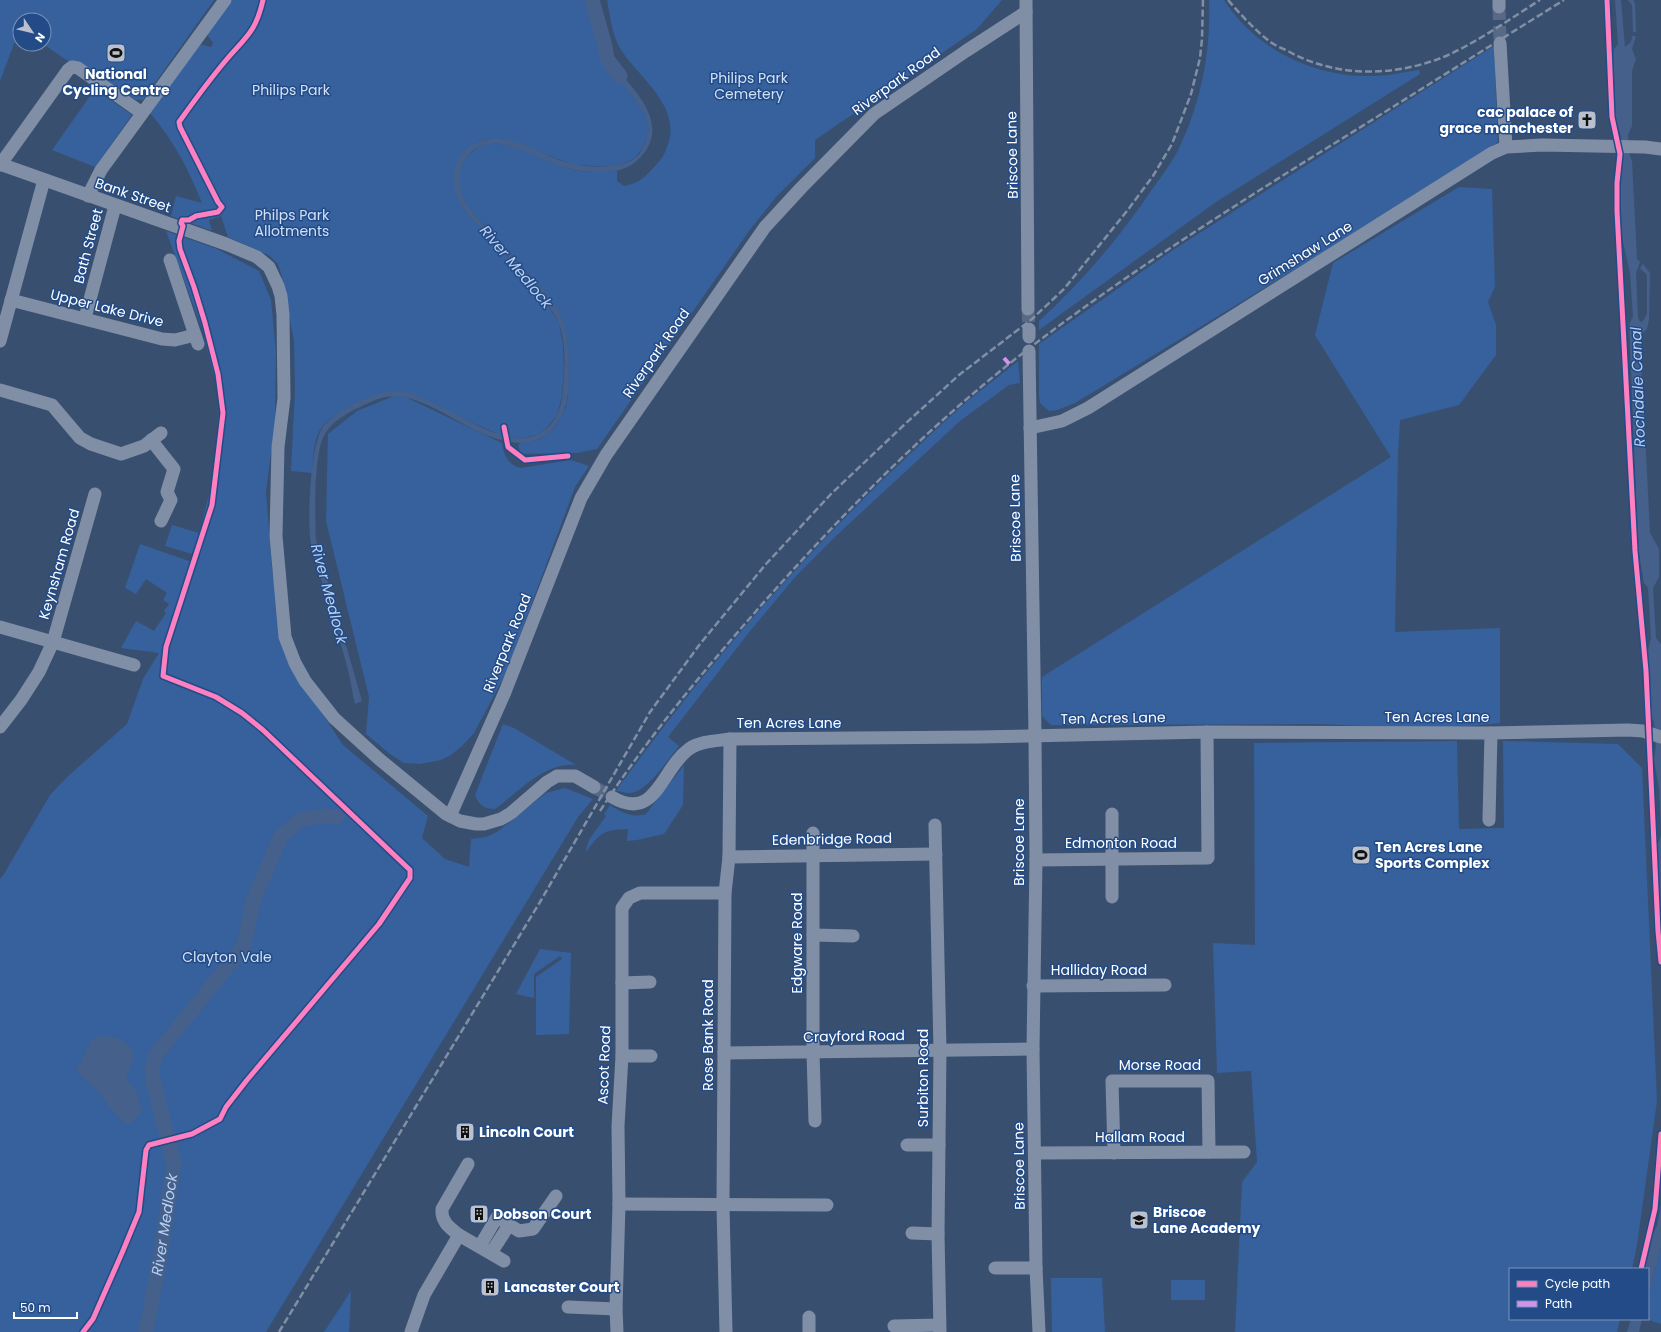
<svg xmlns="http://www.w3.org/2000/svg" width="1661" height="1332" viewBox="0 0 1661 1332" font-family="Poppins,sans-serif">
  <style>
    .green { fill: #36619d }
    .water { fill: #44608b }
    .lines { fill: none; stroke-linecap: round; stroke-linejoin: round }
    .river { stroke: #44608b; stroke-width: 15 }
    .minor-tunnel { stroke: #576985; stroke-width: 13; stroke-dasharray: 13 6; stroke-linecap: butt }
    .minor { stroke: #808fa6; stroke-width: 13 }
    .rail { stroke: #808fa4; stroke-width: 2.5; stroke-dasharray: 7 3; stroke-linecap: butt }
    .quiet { stroke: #d193ec; stroke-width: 4; stroke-dasharray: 8 4; stroke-linecap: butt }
    .cycleway-casing { stroke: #224b87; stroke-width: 8 }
    .cycleway { stroke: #ff80c0; stroke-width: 5 }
    .labels { text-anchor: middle; stroke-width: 3; stroke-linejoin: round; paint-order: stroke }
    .poi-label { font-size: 14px; font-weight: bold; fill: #fff; stroke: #224b87; text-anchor: start }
    .park-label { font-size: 14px; fill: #d1e1f7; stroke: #224b87 }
    .street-label { font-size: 14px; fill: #fff; stroke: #224b87 }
    .water-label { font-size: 15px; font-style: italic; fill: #b9d0f1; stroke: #224b87 }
  </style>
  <rect width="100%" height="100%" fill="#394f70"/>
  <g class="green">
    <path d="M 0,0 L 214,0 L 143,100 L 136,100 L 78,61 L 68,61 L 43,44 L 44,44 L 44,20 L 20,20 L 20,28 L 0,81 Z"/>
    <path d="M 231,0 L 590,0 L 604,47 L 605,61 L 644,110 L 648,123 L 648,136 L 643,147 L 635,158 L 620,165 L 611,167 L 574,165 L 510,141 L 490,139 L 479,141 L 454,175 L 463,208 L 536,289 L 551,310 L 559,323 L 563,344 L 564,368 L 562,396 L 557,415 L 546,429 L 538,435 L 523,438 L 505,437 L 399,391 C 377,398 332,409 320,430 C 313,442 313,459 312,473 L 291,471 L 295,390 L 294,341 L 281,273 L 278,264 L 270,256 L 228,237 L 221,216 L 209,220 L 212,231 L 171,216 L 176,196 L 202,203 C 189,170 173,139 149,112 L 200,44 L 211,47 L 213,43 L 208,36 L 207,33 Z"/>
    <path d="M 607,0 L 1002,0 L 977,29 L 815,140 L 815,158 L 776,197 L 749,231 L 597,449 L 577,453 L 521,454 L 518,445 L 521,443 L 531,442 L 540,439 L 555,427 L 560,419 L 566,407 L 568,396 L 568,344 L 553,304 L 537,283 L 466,205 C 459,192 455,173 464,161 C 469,154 475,148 483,145 C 508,137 548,164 574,170 C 587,173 603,172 617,171 L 617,181 L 624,186 C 640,183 645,177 656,165 C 661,160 665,154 667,147 C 683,107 640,79 621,50 C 612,36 610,16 607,0 Z"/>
    <path d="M 1209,0 L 1224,0 C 1255,49 1315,78 1373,76 C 1388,76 1404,72 1419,70 L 1420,74 L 1216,202 L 1039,330 L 1039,321 C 1082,282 1121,236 1153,188 C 1163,174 1174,160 1181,144 C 1202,99 1211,49 1209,0 Z"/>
    <path d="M 1494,46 L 1498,142 L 1325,251 L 1075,403 L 1057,410 L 1049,411 L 1040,403 L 1039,396 L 1039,344 L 1173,250 Z"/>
    <path d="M 95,89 L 132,115 L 95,167 L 52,150 Z"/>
    <path d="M 1459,187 L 1492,189 L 1495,287 L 1488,302 L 1496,325 L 1496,355 L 1459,405 L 1400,420 L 1398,453 L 1395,632 L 1500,628 L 1500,723 L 1436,729 L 1317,724 L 1051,725 L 1042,716 L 1042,677 L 1391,457 L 1315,335 L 1333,263 Z"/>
    <path d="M 166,231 L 217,249 L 259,271 L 271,300 L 276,352 L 275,420 L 266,492 L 272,569 L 284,649 L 318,707 L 343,745 L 428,816 L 422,838 L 445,859 L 469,867 L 471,839 L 486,837 L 497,832 L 546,793 L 565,788 L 593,799 L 578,817 L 266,1332 L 0,1332 L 0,879 L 4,874 L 50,795 L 66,778 L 127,724 L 143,679 L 159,653 L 121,648 L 136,621 L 154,631 L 166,613 L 164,611 L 169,604 L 163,600 L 167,593 L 146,579 L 136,594 L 125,588 L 140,544 L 192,562 L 212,483 L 220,401 L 202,328 Z"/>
    <path d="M 1018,361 L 1020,383 L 1009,385 L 960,421 L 836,536 L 796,576 L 750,631 L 668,737 L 679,746 C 668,759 647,793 629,793 C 625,793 620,791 616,791 C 717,650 833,521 962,406 C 980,390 1000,376 1018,361 Z"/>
    <path d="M 399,394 L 502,443 C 503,454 509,466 521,468 L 571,460 L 589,466 L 575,487 L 506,673 L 474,733 L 462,746 L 451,755 L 441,760 L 420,764 L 404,763 L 390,754 L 366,734 L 369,697 L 326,521 L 328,434 L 357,411 Z"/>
    <path d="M 172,525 L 199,533 L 192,554 L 165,546 Z"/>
    <path d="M 503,724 L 514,728 L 576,765 C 544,762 519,792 495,809 C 484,809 479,805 475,795 Z"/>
    <path d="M 1457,741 L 1459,829 L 1504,828 L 1503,741 L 1618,744 L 1642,768 L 1657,1101 L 1637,1245 L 1632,1269 L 1510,1269 L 1510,1319 L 1620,1319 L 1617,1332 L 1235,1332 L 1242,1182 L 1257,1162 L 1251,1071 L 1217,1073 L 1213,943 L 1255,945 L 1254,743 Z"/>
    <path d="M 684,765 L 683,805 L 664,834 L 637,840 L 627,841 L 628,829 C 601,830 601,833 585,853 L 589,840 L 606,816 L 604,814 L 610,805 C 622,813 632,818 646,814 Z"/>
    <path d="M 540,949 L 571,953 L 569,1034 L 536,1035 L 536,977 L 562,959 L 560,956 L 534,974 L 534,998 L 516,994 Z"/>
    <path d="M 1661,1248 L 1661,1324 L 1646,1319 L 1648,1319 L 1648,1296 Z"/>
    <path d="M 1051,1278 L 1102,1278 L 1105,1332 L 1052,1332 Z"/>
    <rect x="1171" y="1280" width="34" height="20"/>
    <path d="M 351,1291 L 349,1332 L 324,1332 Z"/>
  </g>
  <g class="water">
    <path d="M 1615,0 L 1621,0 L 1625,47 L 1631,42 L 1632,36 L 1636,36 L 1632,49 L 1636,59 L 1632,71 L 1632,126 L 1628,135 L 1630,156 L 1632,161 L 1637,259 L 1640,262 L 1636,273 L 1638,317 L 1640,322 L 1643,321 L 1647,314 L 1647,275 L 1640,268 L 1643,264 L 1650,273 L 1649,320 L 1647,329 L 1642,334 L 1641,338 L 1642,410 L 1644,413 L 1650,533 L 1659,549 L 1659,577 L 1653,588 L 1656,638 L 1661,644 L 1661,827 L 1659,788 L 1654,760 L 1656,746 L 1654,722 L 1650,714 L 1647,655 L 1651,638 L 1648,588 L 1644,583 L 1638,548 L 1630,342 L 1629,325 L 1633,316 L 1630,273 L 1623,242 L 1618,206 L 1619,177 L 1622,158 L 1621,136 L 1613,111 L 1613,56 L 1614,49 L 1618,44 Z"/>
    <path d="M 1628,0 L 1633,0 L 1635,3 L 1636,32 L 1633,32 L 1632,5 Z"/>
    <path d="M 610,60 C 629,86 670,119 644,153 C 634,167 619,172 602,172 C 593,172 583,172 575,170 C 549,165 526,148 500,144 C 463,140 451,176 466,204 C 483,225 502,245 520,265 C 534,280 551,296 560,314 C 568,332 569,351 569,370 C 569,384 569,400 563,413 C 555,431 539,444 519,443 C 481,441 450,412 415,400 C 397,393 381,396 364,405 C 351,411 334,420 326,432 C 313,451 315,516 316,540 L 362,701 L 355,704 C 352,693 351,681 348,670 C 342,646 334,622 327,598 C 322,579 312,556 310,537 C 308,515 310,439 325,424 C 341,408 374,391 397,391 C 441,392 523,478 557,415 C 563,403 563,388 564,375 C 565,359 565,339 559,324 C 556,315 549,307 544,300 C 525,275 503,253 483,230 C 474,221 463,211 458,199 C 452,186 452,172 458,160 C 465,148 477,139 491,139 C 520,137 545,158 573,164 C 589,168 621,169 635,158 C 638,156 640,152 642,149 C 656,126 644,111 630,93 C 621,82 613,72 605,61 Z"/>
    <path d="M 1661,836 L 1661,943 L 1658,855 L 1658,844 Z"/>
    <path d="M 100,1036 C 116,1036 129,1039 134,1056 L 126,1078 L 128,1082 L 137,1091 L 142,1112 L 135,1120 L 129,1125 C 113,1117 107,1100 95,1088 C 89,1082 82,1078 76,1071 L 92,1039 Z"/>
    <path d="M 1661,1205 L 1661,1248 L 1648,1296 L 1648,1269 L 1642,1269 L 1647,1244 L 1657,1226 Z"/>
    <path d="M 1631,1319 L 1642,1319 L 1639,1332 L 1627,1332 Z"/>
  </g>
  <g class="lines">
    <g class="river">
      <path d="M 592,0 L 605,46 L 607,59 L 620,76"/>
      <path id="s1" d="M 146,1332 L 160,1258 L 174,1164 L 153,1080 L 152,1070 L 155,1056 L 244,946 L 253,901 L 281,836 L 300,820 L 320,816 L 337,817"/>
    </g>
    <g class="minor-tunnel">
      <path d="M 1499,7 L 1500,43"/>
      <path d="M 1028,309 L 1029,329"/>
      <path d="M 594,787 L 612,797"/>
    </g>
    <g class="minor">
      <path d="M 1026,0 L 1028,309"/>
      <path d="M 1499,0 L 1499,7"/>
      <path d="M 1500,43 L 1506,147"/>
      <path d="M 0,164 L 226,244 L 257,257 L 269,267 L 278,286 L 281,296 L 283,315 L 284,398 L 278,447 L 276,536 L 285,637 L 295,663 L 305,681 L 334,718 L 379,759 L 446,814 L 460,821 L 476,824 L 484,824 L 501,819 L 511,813 L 547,782 L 557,776 L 575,776 L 594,787"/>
      <path d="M 0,165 L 68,70 L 72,67 L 78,68 L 142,113"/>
      <path d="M 88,196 L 101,170 L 225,0"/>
      <path d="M 170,260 L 198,344"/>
      <path d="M 11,300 L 162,339 L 175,340 L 195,335"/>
      <path d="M 85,318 L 115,206"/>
      <path d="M 1029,329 L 1029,337"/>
      <path d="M 0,341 L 44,180"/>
      <path d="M 1029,351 L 1035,736 L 1036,860 L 1033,1049 L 1036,1268 L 1039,1332"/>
      <path d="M 0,390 L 52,405 L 80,438 L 91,444 L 121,454 L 144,446 L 161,433"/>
      <path d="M 1030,428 L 1062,421 L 1088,408 L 1492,153 L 1506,147 L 1542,145 L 1645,147 L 1661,149"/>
      <path d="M 151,440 L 174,469 L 167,492 L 171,500 L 161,521"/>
      <path d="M 0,627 L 134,665"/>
      <path d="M 0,727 L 21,700 L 39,672 L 53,642 L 95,494"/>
      <path d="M 612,797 C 656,823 661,769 689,749 C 700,741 717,741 730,739 L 979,737 L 1207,732 L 1491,733 L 1628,730 L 1643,731 L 1661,737"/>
      <path d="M 1112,814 L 1112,897"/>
      <path d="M 450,816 L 505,692 L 581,498 L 606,455 L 765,227 L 801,188 L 874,114 L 966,51 L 1026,12"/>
      <path d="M 1489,820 L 1491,733"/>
      <path d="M 935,825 L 940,1050 L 938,1234 L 940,1332"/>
      <path d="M 813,833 L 813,1052 L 815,1121"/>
      <path d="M 729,857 L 936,854"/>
      <path d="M 1036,860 L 1208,858 L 1207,732"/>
      <path d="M 813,935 L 853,936"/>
      <path d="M 622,983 L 650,982"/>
      <path d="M 1033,986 L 1165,985"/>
      <path d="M 724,1053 L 1033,1049"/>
      <path d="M 622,1056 L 651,1056"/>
      <path d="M 907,1145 L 939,1145"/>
      <path d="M 1036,1153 L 1244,1152"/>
      <path d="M 1114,1153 L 1112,1081 L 1208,1081 L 1209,1152"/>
      <path d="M 619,1204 L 827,1205"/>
      <path d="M 912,1233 L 938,1234"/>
      <path d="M 459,1235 C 450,1228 441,1222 442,1209 L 468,1164"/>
      <path d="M 480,1246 L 497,1217 L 519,1231 L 533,1229 L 556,1196"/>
      <path d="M 491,1253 L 509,1225"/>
      <path d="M 995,1268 L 1036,1268"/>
      <path d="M 568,1307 L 616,1309"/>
      <path d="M 809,1317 L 809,1332"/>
      <path d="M 894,1326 L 939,1325"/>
      <path d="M 411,1332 L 424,1295 L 459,1235 L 504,1261"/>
      <path d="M 617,1332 L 616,1309 L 619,1204 L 618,1126 L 622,1056 L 622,908 L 629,898 L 640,893 L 725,893"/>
      <path d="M 726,1332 L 723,1206 L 725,893 L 729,857 L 730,739"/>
    </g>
    <g class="rail">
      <path d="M 1228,0 C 1241,15 1254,29 1269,41 C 1274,45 1281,48 1288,51 C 1336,78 1395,77 1446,56 C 1479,41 1510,19 1540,0"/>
      <path d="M 600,811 C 646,740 701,674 757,610 C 839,517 925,429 1023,353 C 1116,281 1215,218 1314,156 C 1398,104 1480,52 1564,0"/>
      <path d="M 279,1332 L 540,902 L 650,712 L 700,644 L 766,564 L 831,494 L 905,424 L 959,375 L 1032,319 L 1064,289 L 1127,211 L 1153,176 L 1172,144 L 1191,94 L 1200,58 L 1202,39 L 1203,0"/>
    </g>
    <path class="quiet" d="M 1004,358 L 1011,366"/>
    <defs>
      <g id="cycleway">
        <path d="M 1607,0 L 1612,117 L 1620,154 L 1617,183 L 1617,211 L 1635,551 L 1646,671 L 1658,931 L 1661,962"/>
        <path d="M 504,427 L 508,447 L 525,460 L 568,456"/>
        <path d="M 1641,1269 L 1655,1209 L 1661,1134"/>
        <path d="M 83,1332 L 93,1319 L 122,1253 L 139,1212 L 146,1150 L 149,1145 L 192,1134 L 220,1119 L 226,1107 L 247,1080 L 379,924 L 410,878 L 410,870 L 263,730 L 242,713 L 216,697 L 163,676 L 166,647 L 212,505 L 223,413 L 218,374 L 205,323 L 194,287 L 180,249 L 179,241 L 183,226 L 181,223 L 182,220 L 189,220 L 196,216 L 218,212 L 222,207 L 218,202 L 180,127 L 179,122 C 194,101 210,79 227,59 C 247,36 256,31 263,0"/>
      </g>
    </defs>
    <use href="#cycleway" class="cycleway-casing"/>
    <use href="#cycleway" class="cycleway"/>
  </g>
  <defs>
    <symbol id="stadium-square" viewBox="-11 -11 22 22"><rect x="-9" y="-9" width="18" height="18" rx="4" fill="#bac1cd" stroke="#224b87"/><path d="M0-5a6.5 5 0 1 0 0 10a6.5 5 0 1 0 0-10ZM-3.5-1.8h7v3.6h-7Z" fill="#111"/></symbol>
    <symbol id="church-square" viewBox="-11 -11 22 22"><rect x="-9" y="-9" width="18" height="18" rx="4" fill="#bac1cd" stroke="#224b87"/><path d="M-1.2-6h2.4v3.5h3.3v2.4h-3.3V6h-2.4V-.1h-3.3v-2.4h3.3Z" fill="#111"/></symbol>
    <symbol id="building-square" viewBox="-11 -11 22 22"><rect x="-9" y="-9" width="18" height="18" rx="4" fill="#bac1cd" stroke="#224b87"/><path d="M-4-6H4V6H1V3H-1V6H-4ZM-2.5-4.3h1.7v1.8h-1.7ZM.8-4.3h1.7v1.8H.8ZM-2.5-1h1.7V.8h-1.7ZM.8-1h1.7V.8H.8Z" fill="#111"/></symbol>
    <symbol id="school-square" viewBox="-11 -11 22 22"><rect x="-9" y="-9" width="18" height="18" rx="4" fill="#bac1cd" stroke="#224b87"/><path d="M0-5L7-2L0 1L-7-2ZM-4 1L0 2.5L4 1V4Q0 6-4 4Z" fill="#111"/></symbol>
  </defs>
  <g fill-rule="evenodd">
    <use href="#stadium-square" x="105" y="42" width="22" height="22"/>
    <use href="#church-square" x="1576" y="109" width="22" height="22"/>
    <use href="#stadium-square" x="1350" y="844" width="22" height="22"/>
    <use href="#building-square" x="454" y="1121" width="22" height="22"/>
    <use href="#building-square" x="468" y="1203" width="22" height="22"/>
    <use href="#school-square" x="1128" y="1209" width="22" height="22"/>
    <use href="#building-square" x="479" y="1276" width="22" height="22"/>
  </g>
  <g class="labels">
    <g class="poi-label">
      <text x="116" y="79" text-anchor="middle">National<tspan x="116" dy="16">Cycling Centre</tspan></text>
      <text x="1573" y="117" text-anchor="end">cac palace of<tspan x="1573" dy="16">grace manchester</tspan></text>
      <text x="1375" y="852">Ten Acres Lane<tspan x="1375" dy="16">Sports Complex</tspan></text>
      <text x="479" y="1137">Lincoln Court</text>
      <text x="1153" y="1217">Briscoe<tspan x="1153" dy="16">Lane Academy</tspan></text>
      <text x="493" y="1219">Dobson Court</text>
      <text x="504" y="1292">Lancaster Court</text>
    </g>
    <g class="park-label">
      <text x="749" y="83">Philips Park<tspan x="749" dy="16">Cemetery</tspan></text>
      <text x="291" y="95">Philips Park</text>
      <text x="292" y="220">Philps Park<tspan x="292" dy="16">Allotments</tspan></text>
      <text x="227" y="962">Clayton Vale</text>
    </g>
    <g class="street-label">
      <text transform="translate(896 81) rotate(-36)" y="5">Riverpark Road</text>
      <text transform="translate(1012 155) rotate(-91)" y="5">Briscoe Lane</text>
      <text transform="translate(133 195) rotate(19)" y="5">Bank Street</text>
      <text transform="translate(88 246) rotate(-75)" y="5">Bath Street</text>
      <text transform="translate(1305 253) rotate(-32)" y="5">Grimshaw Lane</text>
      <text transform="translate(107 308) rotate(14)" y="5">Upper Lake Drive</text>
      <text transform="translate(656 353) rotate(-55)" y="5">Riverpark Road</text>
      <text transform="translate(1015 518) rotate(-91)" y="5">Briscoe Lane</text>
      <text transform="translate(59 564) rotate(-74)" y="5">Keynsham Road</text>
      <text transform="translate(507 643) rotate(-68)" y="5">Riverpark Road</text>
      <text x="1437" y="722">Ten Acres Lane</text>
      <text transform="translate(1113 718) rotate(-1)" y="5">Ten Acres Lane</text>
      <text x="789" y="728">Ten Acres Lane</text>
      <text transform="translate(832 839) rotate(-1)" y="5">Edenbridge Road</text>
      <text transform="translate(1019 842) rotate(-90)" y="5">Briscoe Lane</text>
      <text x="1121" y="848">Edmonton Road</text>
      <text transform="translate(797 943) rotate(-90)" y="5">Edgware Road</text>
      <text x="1099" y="975">Halliday Road</text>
      <text transform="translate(708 1035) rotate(-90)" y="5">Rose Bank Road</text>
      <text transform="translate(854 1036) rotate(-1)" y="5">Crayford Road</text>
      <text transform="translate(604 1065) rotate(-88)" y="5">Ascot Road</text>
      <text x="1160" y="1070">Morse Road</text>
      <text transform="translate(923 1078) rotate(-90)" y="5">Surbiton Road</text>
      <text x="1140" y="1142">Hallam Road</text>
      <text transform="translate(1019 1166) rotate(-91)" y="5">Briscoe Lane</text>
    </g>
    <g class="water-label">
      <text transform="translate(516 267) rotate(50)" y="5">River Medlock</text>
      <text transform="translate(1638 387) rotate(-92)" y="5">Rochdale Canal</text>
      <text transform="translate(329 594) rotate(75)" y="5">River Medlock</text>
      <text dy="5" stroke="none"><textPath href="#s1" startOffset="109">River Medlock</textPath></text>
    </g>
  </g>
  <rect x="1509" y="1268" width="140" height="52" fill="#224b87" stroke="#7a93b7"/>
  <rect x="1517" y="1281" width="20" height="6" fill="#ff80c0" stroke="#7a93b7"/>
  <text x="1545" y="1288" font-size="12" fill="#ffffff">Cycle path</text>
  <rect x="1517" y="1301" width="20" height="6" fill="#d193ec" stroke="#7a93b7"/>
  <text x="1545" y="1308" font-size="12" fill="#ffffff">Path</text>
  <g transform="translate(32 32) rotate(125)"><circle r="19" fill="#224b87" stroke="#7a93b7"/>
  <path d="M0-3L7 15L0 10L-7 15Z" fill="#bac1cd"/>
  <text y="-6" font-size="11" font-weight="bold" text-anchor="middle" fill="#ffffff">N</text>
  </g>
  <path d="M14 1312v6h63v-6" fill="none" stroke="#ffffff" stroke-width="2"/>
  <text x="20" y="1312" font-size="12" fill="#ffffff" stroke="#224b87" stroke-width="3" paint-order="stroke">50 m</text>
</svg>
